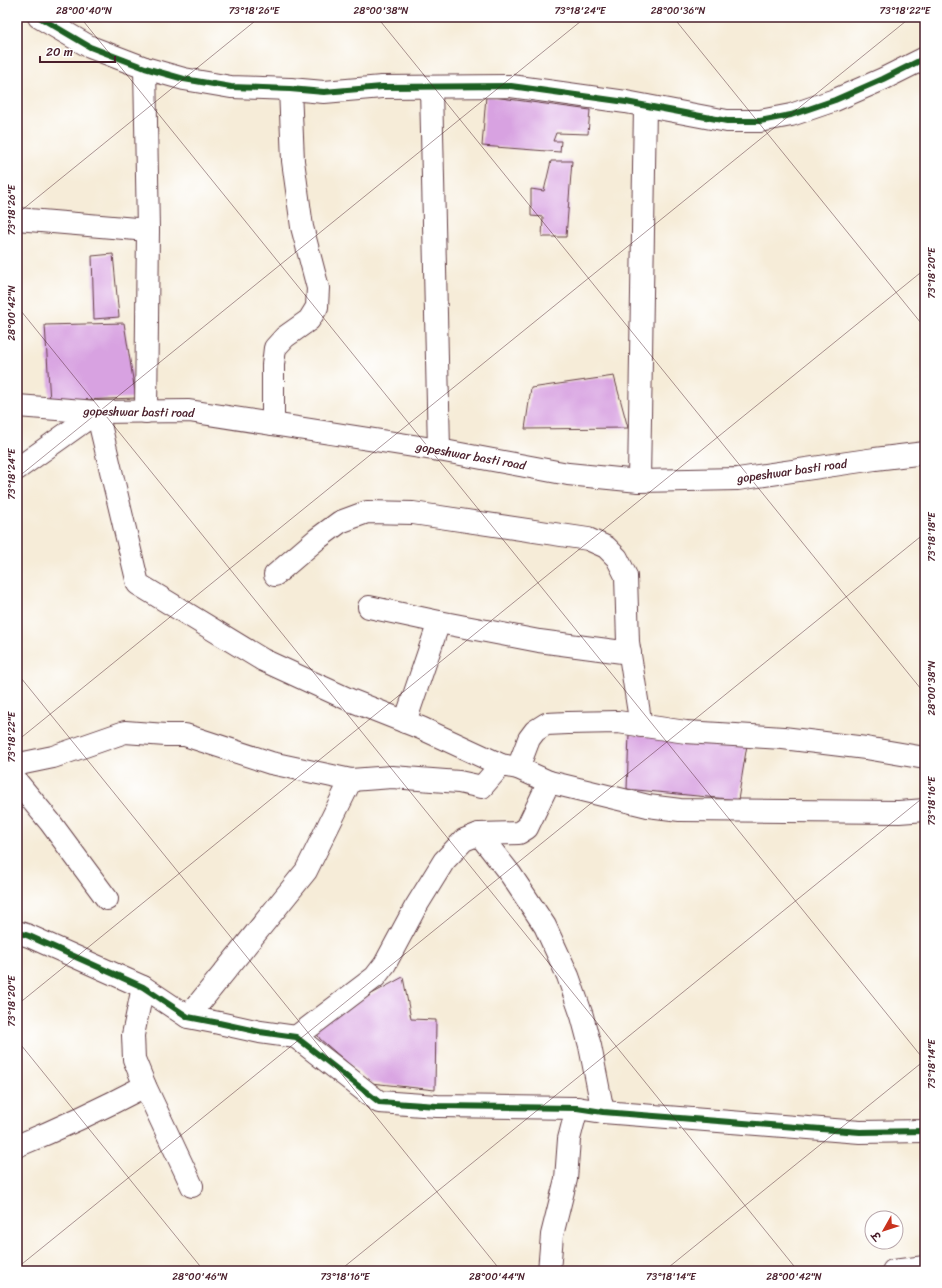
<svg xmlns="http://www.w3.org/2000/svg" width="942" height="1288" viewBox="0 0 942 1288" font-family="Sriracha,'Playpen Sans Deva',sans-serif">
  <style>
    .building { fill: #d8a2e1 }
    .lines { fill: none; stroke-linecap: round; stroke-linejoin: round }
    .minor-casing { stroke: #643e45; stroke-width: 24 }
    .minor { stroke: #fff; stroke-width: 22 }
    .cycleway-casing { stroke: #fff; stroke-width: 8 }
    .cycleway { stroke: #1b5e20; stroke-width: 6 }
    .ticks { fill: none; stroke: #4a1f2b; stroke-width: 1; stroke-opacity: 0.45 }
    .labels { text-anchor: middle; stroke-width: 3.5; stroke-linejoin: round; paint-order: stroke }
    .street-label { font-size: 12px; fill: #4a1f2b; stroke: #fff }
    .neatline { fill: none; stroke: #4a1f2b; stroke-width: 1.5 }
    .ticks-label { font-size: 10px; text-anchor: middle; fill: #4a1f2b }
  </style>
  <rect width="100%" height="100%" fill="#fff"/>
  <filter id="ink" filterUnits="userSpaceOnUse"><feTurbulence type="fractalNoise" baseFrequency=".025" numOctaves="2"/><feDisplacementMap in="SourceGraphic" scale="8" xChannelSelector="R" yChannelSelector="G"/><feConvolveMatrix kernelMatrix="1 2 1 2 8 2 1 2 1" color-interpolation-filters="sRGB"/></filter>
  <filter id="wash" filterUnits="userSpaceOnUse"><feTurbulence type="fractalNoise" baseFrequency=".012" numOctaves="4" result="noise"/><feDisplacementMap in="SourceGraphic" scale="16" xChannelSelector="R" yChannelSelector="G"/><feGaussianBlur stdDeviation="0.9" result="paint"/><feColorMatrix in="noise" values="0 0 0 0 0 0 0 0 0 0 0 0 0 0 0 0 0 1.4 0 .05"/><feComposite in="paint" operator="in"/></filter>
  <g filter="url(#wash)">
    <rect width="100%" height="100%" fill="#f6ecd8"/>
    <g id="blocks">
      <g class="building">
        <path d="M 486,96 L 590,110 L 588,134 L 556,133 L 553,141 L 561,141 L 560,152 L 482,146 Z"/>
        <path d="M 551,161 L 572,161 L 566,237 L 542,237 L 543,217 L 531,216 L 531,189 L 544,191 Z"/>
        <path d="M 113,254 L 119,317 L 94,319 L 92,256 Z"/>
        <path d="M 124,323 L 136,398 L 50,401 L 45,325 Z"/>
        <path d="M 614,376 L 628,428 L 525,429 L 531,388 Z"/>
        <path d="M 629,734 L 747,745 L 738,800 L 627,789 Z"/>
        <path d="M 403,977 L 411,1019 L 436,1020 L 435,1090 L 371,1083 L 320,1039 L 315,1031 L 320,1022 Z"/>
      </g>
    </g>
  </g>
  <g filter="url(#ink)">
    <use href="#blocks" fill-opacity="0" stroke="#643e45" stroke-width="1"/>
    <g class="lines">
      <defs>
        <g id="minor">
          <path d="M 39,17 L 90,47 L 145,68 L 184,79 L 231,87 L 290,89 L 324,92 L 382,87 L 511,86 L 626,102 L 727,121 L 760,121 L 791,115 L 835,100 L 883,79 L 925,58"/>
          <path d="M 145,68 L 148,230 L 146,412"/>
          <path d="M 431,87 L 439,450"/>
          <path d="M 17,219 L 148,230"/>
          <path d="M 17,406 L 97,412 L 189,411 L 439,450 L 568,474 L 639,481 L 738,479 L 875,459 L 925,453"/>
          <path d="M 273,424 L 273,365 L 275,348 L 285,337 L 309,320 L 317,307 L 318,288 L 302,227 L 293,161 L 290,89"/>
          <path d="M 17,469 L 97,412 L 138,584 L 263,660 L 350,700 L 421,728 L 501,765 L 518,768 L 549,782"/>
          <path d="M 639,481 L 645,106"/>
          <path d="M 275,575 L 317,539 L 340,522 L 367,512 L 413,513 L 588,539 L 606,547 L 617,558 L 626,576 L 628,642 L 641,726"/>
          <path d="M 369,607 L 439,622 L 539,641 L 630,653"/>
          <path d="M 405,722 L 439,622"/>
          <path d="M 17,766 L 24,763 L 53,757 L 125,732 L 166,735 L 185,735 L 271,763 L 351,780 L 392,777 L 459,782 L 482,787 L 501,765"/>
          <path d="M 518,768 L 529,739 L 535,731 L 546,724 L 568,723 L 618,722 L 686,732 L 783,738 L 866,748 L 925,758"/>
          <path d="M 17,782 L 50,822 L 107,899"/>
          <path d="M 479,834 L 511,875 L 545,926 L 568,976 L 582,1016 L 590,1046 L 603,1112"/>
          <path d="M 17,932 L 29,936 L 143,987 L 188,1017 L 219,1023 L 260,1032 L 296,1037 L 379,1102 L 437,1106 L 577,1108 L 603,1112 L 860,1132 L 925,1131"/>
          <path d="M 143,987 L 133,1035 L 134,1059 L 145,1086 L 192,1186"/>
          <path d="M 188,1017 L 306,871 L 351,780"/>
          <path d="M 296,1037 L 375,977 L 385,964 L 415,908 L 444,861 L 464,840 L 479,834 L 519,833 L 527,828 L 549,782 L 648,806 L 680,810 L 899,812 L 925,810"/>
          <path d="M 17,1146 C 61,1128 103,1108 145,1086"/>
          <path d="M 549,1271 L 552,1235 L 566,1179 L 569,1139 L 577,1108"/>
          <path d="M 893,1271 L 925,1267"/>
        </g>
      </defs>
      <use href="#minor" class="minor-casing"/>
      <use href="#minor" class="minor"/>
      <defs>
        <g id="cycleway">
          <path d="M 39,17 L 90,47 L 145,68 L 184,79 L 231,87 L 290,89 L 324,92 L 382,87 L 511,86 L 626,102 L 727,121 L 760,121 L 791,115 L 835,100 L 883,79 L 925,58"/>
          <path d="M 17,932 L 29,936 L 143,987 L 188,1017 L 219,1023 L 260,1032 L 296,1037 L 379,1102 L 437,1106 L 577,1108 L 603,1112 L 860,1132 L 925,1131"/>
        </g>
      </defs>
      <use href="#cycleway" class="cycleway-casing"/>
      <use href="#cycleway" class="cycleway"/>
    </g>
  </g>
  <path class="ticks" d="M 80,17 L 925,1061M 377,17 L 925,694M 673,17 L 925,328M 17,214 L 260,17M 17,306 L 798,1271M 17,478 L 586,17M 17,673 L 501,1271M 17,741 L 911,17M 17,1005 L 925,269M 17,1040 L 204,1271M 17,1268 L 925,533M 339,1271 L 925,796M 664,1271 L 925,1060"/>
  <g class="labels">
    <g class="street-label">
      <text transform="translate(139 412) rotate(1)" y="4">gopeshwar basti road</text>
      <text transform="translate(471 456) rotate(10)" y="4">gopeshwar basti road</text>
      <text transform="translate(792 471) rotate(-8)" y="4">gopeshwar basti road</text>
    </g>
  </g>
  <rect width="942" height="1288" fill="none" stroke="#fff" stroke-width="44"/>
  <g transform="translate(884 1230) rotate(231)"><circle r="19" fill="#ffffff" stroke="#b7a5aa"/>
  <path d="M0-3L7 15L0 10L-7 15Z" fill="#c8321e"/>
  <text y="-6" font-size="11" font-weight="bold" text-anchor="middle" fill="#4a1f2b">उ</text>
  </g>
  <path d="M40 56v6h75v-6" fill="none" stroke="#4a1f2b" stroke-width="2"/>
  <text x="46" y="56" font-size="12" fill="#4a1f2b" stroke="#ffffff" stroke-width="3" paint-order="stroke">20 m</text>
  <rect x="22" y="22" width="898" height="1244" class="neatline"/>
  <g class="ticks-label">
    <text x="84" y="14">28°00'40"N</text>
    <text x="254" y="14">73°18'26"E</text>
    <text x="381" y="14">28°00'38"N</text>
    <text x="580" y="14">73°18'24"E</text>
    <text x="678" y="14">28°00'36"N</text>
    <text x="905" y="14">73°18'22"E</text>
    <text transform="translate(11 210) rotate(-90)" y="4">73°18'26"E</text>
    <text transform="translate(931 273) rotate(-90)" y="4">73°18'20"E</text>
    <text transform="translate(11 313) rotate(-90)" y="4">28°00'42"N</text>
    <text transform="translate(11 474) rotate(-90)" y="4">73°18'24"E</text>
    <text transform="translate(931 537) rotate(-90)" y="4">73°18'18"E</text>
    <text transform="translate(931 688) rotate(-90)" y="4">28°00'38"N</text>
    <text transform="translate(11 737) rotate(-90)" y="4">73°18'22"E</text>
    <text transform="translate(931 801) rotate(-90)" y="4">73°18'16"E</text>
    <text transform="translate(11 1001) rotate(-90)" y="4">73°18'20"E</text>
    <text transform="translate(931 1064) rotate(-90)" y="4">73°18'14"E</text>
    <text x="200" y="1280">28°00'46"N</text>
    <text x="345" y="1280">73°18'16"E</text>
    <text x="497" y="1280">28°00'44"N</text>
    <text x="671" y="1280">73°18'14"E</text>
    <text x="794" y="1280">28°00'42"N</text>
  </g>
</svg>
